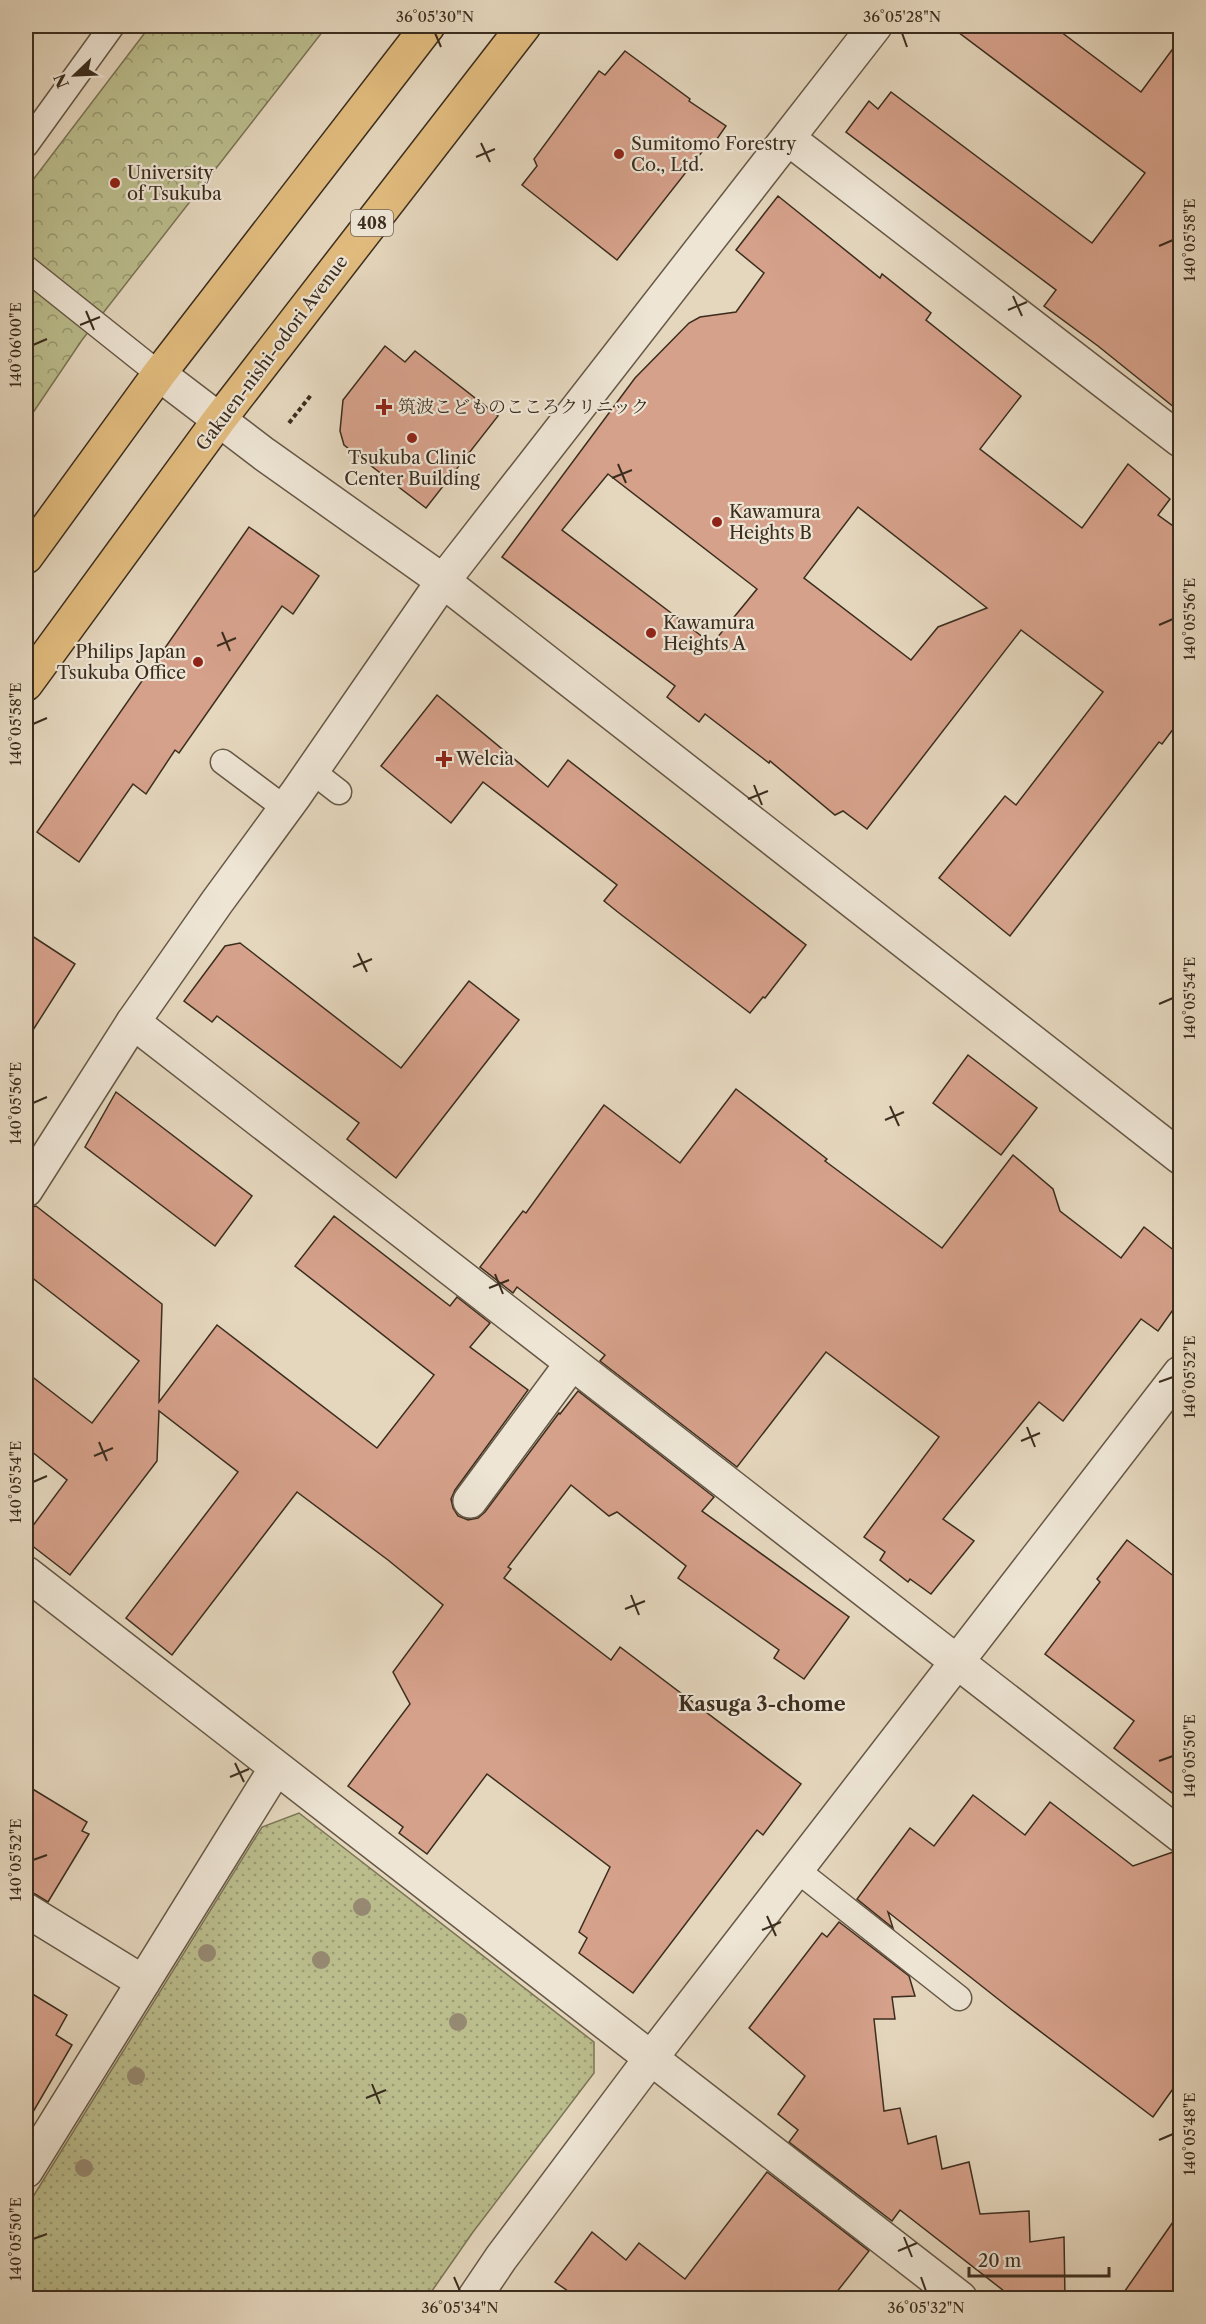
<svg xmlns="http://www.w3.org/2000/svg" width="1206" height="2324" viewBox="0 0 1206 2324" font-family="'Libre Caslon Text','Noto Serif JP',serif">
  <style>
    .forest { fill: url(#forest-crowns); stroke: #7b7556; stroke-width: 1.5 }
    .park { fill: url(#park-dots); stroke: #7b7556; stroke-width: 1.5 }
    .building { fill: #d6a18b; stroke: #3b2d1e; stroke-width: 1.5; fill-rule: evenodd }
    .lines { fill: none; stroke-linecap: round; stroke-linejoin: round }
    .service-casing { stroke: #665846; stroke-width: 27 }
    .minor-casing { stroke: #665846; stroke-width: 36 }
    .tertiary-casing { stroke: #665846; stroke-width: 36 }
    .trunk-casing { stroke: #3b2d1e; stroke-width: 36 }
    .path { stroke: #3b2d1e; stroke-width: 4; stroke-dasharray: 4.5 3; stroke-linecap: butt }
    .service { stroke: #eee5d5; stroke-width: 24 }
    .minor { stroke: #eee5d5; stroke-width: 33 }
    .tertiary { stroke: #eee5d5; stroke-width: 33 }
    .trunk { stroke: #e2bc7f; stroke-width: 33 }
    .tree { fill: #968972 }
    .ticks { fill: none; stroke: #3b2d1e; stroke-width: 2 }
    .poi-dot { fill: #8f2418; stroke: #eee5d5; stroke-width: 2 }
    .labels { text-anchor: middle; stroke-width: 4.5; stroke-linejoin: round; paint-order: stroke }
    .shield { fill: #eee5d5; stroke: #716455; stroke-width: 1.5 }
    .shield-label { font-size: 16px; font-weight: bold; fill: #3b2d1e }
    .poi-label { font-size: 18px; fill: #3b2d1e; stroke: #eee5d5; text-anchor: start }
    .street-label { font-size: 18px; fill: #3b2d1e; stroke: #eee5d5 }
    .neighbourhood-label { font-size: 20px; font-weight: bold; fill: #3b2d1e; stroke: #eee5d5 }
    .neatline { fill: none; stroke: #3b2d1e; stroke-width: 2 }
    .ticks-label { font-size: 15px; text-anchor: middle; fill: #3b2d1e }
  </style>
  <defs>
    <pattern id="forest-crowns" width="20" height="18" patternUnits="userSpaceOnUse" patternTransform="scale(1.5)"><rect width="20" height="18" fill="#bbbd8d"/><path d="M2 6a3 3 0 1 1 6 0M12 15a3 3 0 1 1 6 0" fill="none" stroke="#999a73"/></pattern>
    <pattern id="park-dots" width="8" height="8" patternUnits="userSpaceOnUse" patternTransform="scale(1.5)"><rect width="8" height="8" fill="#bbbd8d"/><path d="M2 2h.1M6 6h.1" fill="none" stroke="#999a73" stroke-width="1.8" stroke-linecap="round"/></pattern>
  </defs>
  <rect width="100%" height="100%" fill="#e5d7be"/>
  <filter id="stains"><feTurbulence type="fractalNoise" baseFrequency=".00333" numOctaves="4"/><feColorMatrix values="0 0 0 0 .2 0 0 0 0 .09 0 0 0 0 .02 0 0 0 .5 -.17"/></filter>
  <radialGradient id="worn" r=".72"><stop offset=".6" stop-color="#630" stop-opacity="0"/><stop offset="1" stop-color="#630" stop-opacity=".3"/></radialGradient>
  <path class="forest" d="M 150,26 L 327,26 L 82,340 L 26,423 L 26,189 Z"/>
  <path class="park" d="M 299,1813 L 594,2042 L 594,2073 L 473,2232 L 427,2298 L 26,2298 L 26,2208 L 262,1827 Z"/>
  <g class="building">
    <path d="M 950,26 L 1053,26 L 1141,92 L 1180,39 L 1180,412 L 1098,346 L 1044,306 L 1056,290 L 846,132 L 869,101 L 878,109 L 891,92 L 1092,243 L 1145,173 Z"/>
    <path d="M 625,51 L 690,99 L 689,101 L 726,126 L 710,149 L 705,148 L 617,260 L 522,185 L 537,166 L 534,159 L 599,71 L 605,75 Z"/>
    <path d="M 778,196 L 880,278 L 882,274 L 931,313 L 926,320 L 1021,396 L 980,449 L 1082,528 L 1128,464 L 1170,499 L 1158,515 L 1180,531 L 1180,720 L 1162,744 L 1159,742 L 1010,936 L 939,878 L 1005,796 L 1016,805 L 1103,692 L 1021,630 L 867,829 L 843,811 L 835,815 L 770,761 L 769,763 L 705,714 L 699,722 L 667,697 L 675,686 L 502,557 L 635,378 L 689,323 L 700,317 L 736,312 L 764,273 L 736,250 ZM 608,474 L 757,589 L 712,644 L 562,530 ZM 858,507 L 987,608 L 938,627 L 911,660 L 804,578 Z"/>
    <path d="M 385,346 L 405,362 L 415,351 L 498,416 L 426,508 L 344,445 L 340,431 L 343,400 Z"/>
    <path d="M 249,527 L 319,576 L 293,614 L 282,606 L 179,753 L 175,750 L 146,794 L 133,784 L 79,862 L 37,832 Z"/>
    <path d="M 437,695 L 548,787 L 568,760 L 806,945 L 765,998 L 763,997 L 750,1013 L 619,913 L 604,901 L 617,885 L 483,782 L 451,823 L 381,766 Z"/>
    <path d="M 26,932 L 75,964 L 26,1041 Z"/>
    <path d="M 240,943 L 401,1068 L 469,981 L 519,1020 L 396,1178 L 347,1139 L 359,1123 L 217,1016 L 212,1022 L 184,1001 L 225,946 Z"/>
    <path d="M 968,1055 L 1037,1108 L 1001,1155 L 933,1103 Z"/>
    <path d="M 736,1089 L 827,1159 L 825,1161 L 942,1248 L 1013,1155 L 1053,1189 L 1060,1211 L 1121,1258 L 1144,1227 L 1180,1255 L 1180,1300 L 1158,1331 L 1141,1319 L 1063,1421 L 1039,1402 L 943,1519 L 974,1541 L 931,1594 L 910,1579 L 908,1582 L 880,1560 L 885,1552 L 864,1537 L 939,1437 L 826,1352 L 737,1467 L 600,1361 L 605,1355 L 517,1287 L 513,1293 L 480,1267 L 523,1211 L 526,1213 L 604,1105 L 680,1163 Z"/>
    <path d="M 116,1092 L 252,1196 L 215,1246 L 85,1147 Z"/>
    <path d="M 36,1206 L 162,1304 L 159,1402 L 217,1325 L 377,1448 L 434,1375 L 295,1266 L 334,1216 L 450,1306 L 457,1297 L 490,1323 L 470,1347 L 528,1390 L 455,1490 L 451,1499 L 453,1508 L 458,1516 L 468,1520 L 478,1518 L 485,1512 L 559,1413 L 560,1414 L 578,1391 L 714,1497 L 702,1511 L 849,1617 L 804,1679 L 774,1658 L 779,1650 L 678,1578 L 686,1566 L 617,1512 L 609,1516 L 571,1485 L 508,1567 L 511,1569 L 504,1578 L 611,1660 L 620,1647 L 801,1784 L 763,1835 L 757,1830 L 633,1993 L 579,1953 L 587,1938 L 579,1932 L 610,1867 L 487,1774 L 427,1854 L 399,1833 L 403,1827 L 348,1786 L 410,1704 L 393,1672 L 443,1605 L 388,1560 L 297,1492 L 172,1655 L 126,1618 L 238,1472 L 159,1411 L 157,1461 L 70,1575 L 26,1541 L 26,1535 L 67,1480 L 26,1447 L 26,1372 L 92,1423 L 139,1361 L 26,1273 L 26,1209 Z"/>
    <path d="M 1127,1540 L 1180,1581 L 1180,1799 L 1114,1748 L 1134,1721 L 1045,1654 L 1100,1582 L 1097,1579 Z"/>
    <path d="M 26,1785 L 87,1822 L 82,1831 L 89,1834 L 48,1902 L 35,1894 L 26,1891 Z"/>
    <path d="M 973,1795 L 1025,1835 L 1050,1802 L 1133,1866 L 1173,1852 L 1180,1853 L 1180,2079 L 1153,2117 L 1012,2010 L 888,1912 L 893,1928 L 857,1899 L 910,1828 L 934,1846 Z"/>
    <path d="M 839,1922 L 909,1976 L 915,1996 L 892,1997 L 895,2019 L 874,2019 L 884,2111 L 900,2108 L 908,2144 L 936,2136 L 942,2169 L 969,2162 L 980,2214 L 1029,2211 L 1030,2242 L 1064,2237 L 1065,2298 L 1013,2298 L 900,2210 L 892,2221 L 789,2142 L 798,2130 L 778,2114 L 805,2076 L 749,2028 L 822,1933 L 827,1937 Z"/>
    <path d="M 26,1990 L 67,2015 L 56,2035 L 72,2045 L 26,2124 Z"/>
    <path d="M 767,2172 L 869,2251 L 832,2298 L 578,2298 L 555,2282 L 592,2232 L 626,2260 L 639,2243 L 685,2279 Z"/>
    <path d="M 1180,2212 L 1180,2298 L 1120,2298 Z"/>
  </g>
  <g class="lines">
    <defs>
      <g id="service">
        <path d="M 26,145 L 112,26"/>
        <path d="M 26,268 L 159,374"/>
        <path d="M 223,762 L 286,809"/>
        <path d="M 312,771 L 339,792"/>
        <path d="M 797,1870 L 959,1998"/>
      </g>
      <g id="minor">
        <path d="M 789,139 L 1180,440"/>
        <path d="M 133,1022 L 1180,1835"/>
        <path d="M 26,1190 L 133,1022 L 217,902 L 296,794 L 443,581 L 875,26"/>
        <path d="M 470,1501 L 572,1363"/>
        <path d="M 26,1573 L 960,2298"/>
        <path d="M 26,1910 L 143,1982"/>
        <path d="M 26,2171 L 276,1768"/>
      </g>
      <g id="tertiary">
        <path d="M 159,374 L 264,454 L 443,581 L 1180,1157"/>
        <path d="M 474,2298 L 501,2258 L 651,2058 L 1180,1373"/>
      </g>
      <g id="trunk">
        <path d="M 26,557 L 159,374 L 428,26"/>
        <path d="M 26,684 L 219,420 L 524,26"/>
      </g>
    </defs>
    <use href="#service" class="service-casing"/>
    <use href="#minor" class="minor-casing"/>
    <use href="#tertiary" class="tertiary-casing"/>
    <use href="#trunk" class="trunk-casing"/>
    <path class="path" d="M 289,423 L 311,395"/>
    <use href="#service" class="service"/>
    <use href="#minor" class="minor"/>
    <use href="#tertiary" class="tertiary"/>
    <use href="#trunk" class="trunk"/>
  </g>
  <g class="tree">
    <circle cx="362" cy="1907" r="9"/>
    <circle cx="207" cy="1953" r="9"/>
    <circle cx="321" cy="1960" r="9"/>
    <circle cx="458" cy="2022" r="9"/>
    <circle cx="136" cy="2076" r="9"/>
    <circle cx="84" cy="2168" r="9"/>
  </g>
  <path class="ticks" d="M 435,33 L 441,47M 902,33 L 907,47M 481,143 L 490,162M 476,157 L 495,149M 1159,246 L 1173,240M 1013,296 L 1022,316M 1008,310 L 1027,302M 86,311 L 94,330M 80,325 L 100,317M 33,345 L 47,339M 618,464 L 626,483M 612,478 L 632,470M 1159,625 L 1173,619M 222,632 L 230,651M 217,646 L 236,638M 33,724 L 47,718M 754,785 L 762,805M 748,799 L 768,791M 358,953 L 367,972M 353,967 L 372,959M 1159,1004 L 1173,998M 33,1103 L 47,1097M 890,1106 L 899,1126M 885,1120 L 904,1112M 495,1274 L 503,1294M 489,1288 L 509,1280M 1159,1382 L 1173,1377M 1027,1427 L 1035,1447M 1021,1441 L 1040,1433M 99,1442 L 107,1461M 94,1456 L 113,1448M 33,1482 L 47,1476M 631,1595 L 639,1615M 625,1609 L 645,1601M 1159,1761 L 1173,1756M 235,1763 L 244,1782M 230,1777 L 249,1769M 33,1860 L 47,1855M 767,1916 L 776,1936M 762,1930 L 781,1922M 372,2084 L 380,2104M 366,2098 L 386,2090M 1159,2140 L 1173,2134M 904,2237 L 912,2257M 33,2239 L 47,2234M 898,2251 L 917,2243M 454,2277 L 460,2291M 921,2277 L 926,2291"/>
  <g class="poi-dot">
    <circle cx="619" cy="154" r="6"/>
    <circle cx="115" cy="183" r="6"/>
    <path d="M381 398h6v6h6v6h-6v6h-6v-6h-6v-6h6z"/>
    <circle cx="412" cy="438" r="6"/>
    <circle cx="717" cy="522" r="6"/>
    <circle cx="651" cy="633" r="6"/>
    <circle cx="198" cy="662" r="6"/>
    <path d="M441 750h6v6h6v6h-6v6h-6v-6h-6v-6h6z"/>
  </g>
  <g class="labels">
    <rect class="shield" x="351" y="210" width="42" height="26" rx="4.5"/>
    <g class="shield-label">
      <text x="372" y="229">408</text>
    </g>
    <g class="poi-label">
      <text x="631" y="150">Sumitomo Forestry<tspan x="631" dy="21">Co., Ltd.</tspan></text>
      <text x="127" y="179">University<tspan x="127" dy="21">of Tsukuba</tspan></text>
      <text x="398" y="413">筑波こどものこころクリニック</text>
      <text x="412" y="464" text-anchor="middle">Tsukuba Clinic<tspan x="412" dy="21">Center Building</tspan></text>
      <text x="729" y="518">Kawamura<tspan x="729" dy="21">Heights B</tspan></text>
      <text x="663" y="629">Kawamura<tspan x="663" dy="21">Heights A</tspan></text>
      <text x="186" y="658" text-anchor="end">Philips Japan<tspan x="186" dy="21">Tsukuba Office</tspan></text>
      <text x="456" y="765">Welcia</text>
    </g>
    <g class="street-label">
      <text transform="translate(272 353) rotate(-53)" y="6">Gakuen-nishi-odori Avenue</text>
    </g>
    <g class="neighbourhood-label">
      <text x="762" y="1711">Kasuga 3-chome</text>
    </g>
  </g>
  <rect width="1206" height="2324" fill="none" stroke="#e5d7be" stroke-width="66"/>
  <g transform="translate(75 75) rotate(247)" stroke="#eee5d5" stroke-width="4.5" paint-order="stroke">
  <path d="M0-4.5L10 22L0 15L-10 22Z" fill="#3b2d1e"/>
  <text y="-9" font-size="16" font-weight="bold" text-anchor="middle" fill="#3b2d1e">N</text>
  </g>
  <path d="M969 2267v9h140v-9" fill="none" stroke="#3b2d1e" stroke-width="3"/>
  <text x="978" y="2267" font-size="18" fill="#3b2d1e" stroke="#eee5d5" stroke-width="4.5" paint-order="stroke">20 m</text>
  <rect x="33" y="33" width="1140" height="2258" class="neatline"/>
  <g class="ticks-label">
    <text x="435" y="22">36°05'30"N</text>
    <text x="902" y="22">36°05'28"N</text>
    <text transform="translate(1190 240) rotate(-90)" y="5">140°05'58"E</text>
    <text transform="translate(16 345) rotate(-90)" y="5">140°06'00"E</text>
    <text transform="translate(1190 619) rotate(-90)" y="5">140°05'56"E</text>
    <text transform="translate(16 724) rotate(-90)" y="5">140°05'58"E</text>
    <text transform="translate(1190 998) rotate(-90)" y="5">140°05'54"E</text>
    <text transform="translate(16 1103) rotate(-90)" y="5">140°05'56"E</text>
    <text transform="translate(1190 1377) rotate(-90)" y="5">140°05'52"E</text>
    <text transform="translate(16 1482) rotate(-90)" y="5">140°05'54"E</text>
    <text transform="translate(1190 1756) rotate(-90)" y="5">140°05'50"E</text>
    <text transform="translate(16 1860) rotate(-90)" y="5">140°05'52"E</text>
    <text transform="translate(1190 2134) rotate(-90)" y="5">140°05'48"E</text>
    <text transform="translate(16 2239) rotate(-90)" y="5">140°05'50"E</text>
    <text x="460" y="2313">36°05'34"N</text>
    <text x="926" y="2313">36°05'32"N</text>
  </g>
  <rect width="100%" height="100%" filter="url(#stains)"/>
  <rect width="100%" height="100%" fill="url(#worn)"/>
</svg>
